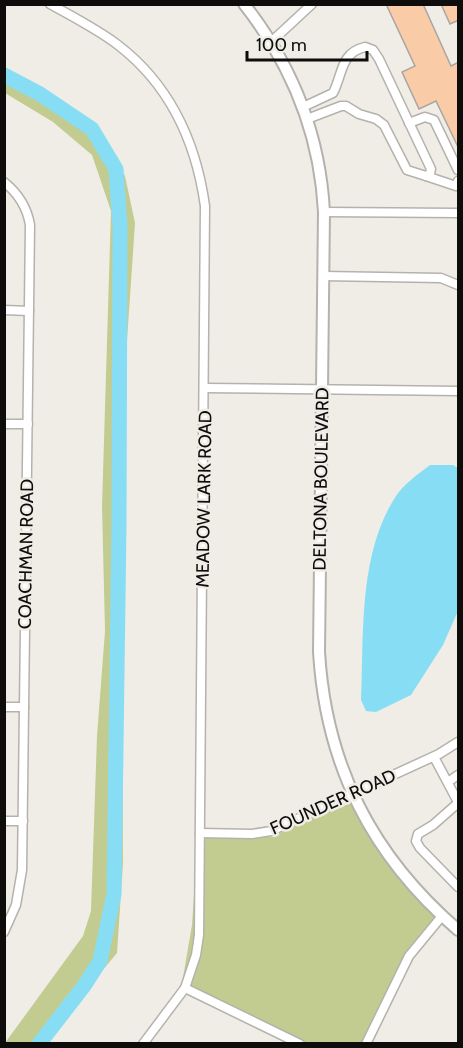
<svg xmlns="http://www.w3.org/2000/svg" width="463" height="1048" viewBox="0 0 463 1048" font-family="Cabin,sans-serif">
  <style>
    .green { fill: #c2cc91 }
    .water { fill: #87def4 }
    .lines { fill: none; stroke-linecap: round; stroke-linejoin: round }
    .river { stroke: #87def4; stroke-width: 15 }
    .building { fill: #f9cca7; stroke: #aaa5a1; stroke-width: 1.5 }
    .minor-casing { stroke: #b5b2ad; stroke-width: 11 }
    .major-casing { stroke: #b5b2ad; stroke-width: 14 }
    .minor { stroke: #fff; stroke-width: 8 }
    .major { stroke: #fff; stroke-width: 10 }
    .labels { text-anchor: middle; stroke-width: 5; stroke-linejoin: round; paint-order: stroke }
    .street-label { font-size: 18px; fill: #0e0d0b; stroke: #f0ede7 }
  </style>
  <rect width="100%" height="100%" fill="#f0ede7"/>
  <g class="green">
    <path d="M 4,72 L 103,134 L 125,176 L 135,223 L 121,429 L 123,863 L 117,953 L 51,1032 L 44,1044 L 5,1043 L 83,936 L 91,911 L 97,736 L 105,631 L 102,506 L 111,211 L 92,155 L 53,122 L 5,93 Z"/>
    <path d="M 352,803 L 373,840 L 440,920 L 384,999 L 368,1043 L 294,1043 L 181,989 L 192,925 L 198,834 L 272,837 L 323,812 Z"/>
  </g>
  <path class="water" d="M 430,465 L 453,465 L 458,468 L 458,611 L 443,645 L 411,695 L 376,712 L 366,711 L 361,700 C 364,634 358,554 396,496 C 404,484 418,474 430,465 Z"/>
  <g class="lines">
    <path class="river" d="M 4,75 L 40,94 L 92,129 L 116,169 L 120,226 L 119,525 L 114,894 L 100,961 L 84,986 L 39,1044"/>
  </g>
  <g class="building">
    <path d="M 386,4 L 423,4 L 451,66 L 459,62 L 459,149 L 436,101 L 419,109 L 402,72 L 415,66 Z"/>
    <path d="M 441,4 L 459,4 L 459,20 L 450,24 Z"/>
  </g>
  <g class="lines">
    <defs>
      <g id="minor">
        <path d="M 50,4 C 73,17 97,29 118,45 C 170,85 196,142 205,206 L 199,935 L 196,955 L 185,988 L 143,1044"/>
        <path d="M 271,42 L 312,4"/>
        <path d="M 303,107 L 333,93 C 343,74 340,53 365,47 L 373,50 L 379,59 L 431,169 L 430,174 L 426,176 L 407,170 L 384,125 L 376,119 L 359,114 L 346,106 L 341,106 L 307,119"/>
        <path d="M 409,123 L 425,117 L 434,120 L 458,170"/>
        <path d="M 426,176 L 456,186 L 458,181"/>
        <path d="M 4,182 C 19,194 27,207 30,225 L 22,870 L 16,905 L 4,932"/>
        <path d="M 324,212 L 458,213"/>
        <path d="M 323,276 L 441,278 L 458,285"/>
        <path d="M 4,310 L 29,311"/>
        <path d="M 205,388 L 458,391"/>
        <path d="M 4,424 L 28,424"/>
        <path d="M 4,707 L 24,707"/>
        <path d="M 434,757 L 458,802"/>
        <path d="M 448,782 L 458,775"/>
        <path d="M 458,803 L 433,825 L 418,834 L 416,841 L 420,848 L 458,887"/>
        <path d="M 4,821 L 23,821"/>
        <path d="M 200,833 L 252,834 L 271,831 L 439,754 L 458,742"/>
        <path d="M 185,988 L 300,1044"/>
        <path d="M 366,1044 L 409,956 L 442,916"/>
      </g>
      <path id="major" d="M 244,4 C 292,65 320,135 324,212 L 319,652 C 326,766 372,856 458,930"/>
    </defs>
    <use href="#minor" class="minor-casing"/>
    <use href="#major" class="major-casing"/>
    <use href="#minor" class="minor"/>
    <use href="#major" class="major"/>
  </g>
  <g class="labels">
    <g class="street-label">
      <text transform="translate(321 479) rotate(-89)" y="6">DELTONA BOULEVARD</text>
      <text transform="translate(204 499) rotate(-89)" y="6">MEADOW LARK ROAD</text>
      <text transform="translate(26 554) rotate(-89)" y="6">COACHMAN ROAD</text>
      <text transform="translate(333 802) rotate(-24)" y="6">FOUNDER ROAD</text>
    </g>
  </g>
  <rect width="463" height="1048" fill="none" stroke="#0e0d0b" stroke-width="12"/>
  <path d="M247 51v9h120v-9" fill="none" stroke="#0e0d0b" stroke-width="3"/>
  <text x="256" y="51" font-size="18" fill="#0e0d0b" stroke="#f0ede7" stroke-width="4.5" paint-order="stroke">100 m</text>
</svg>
